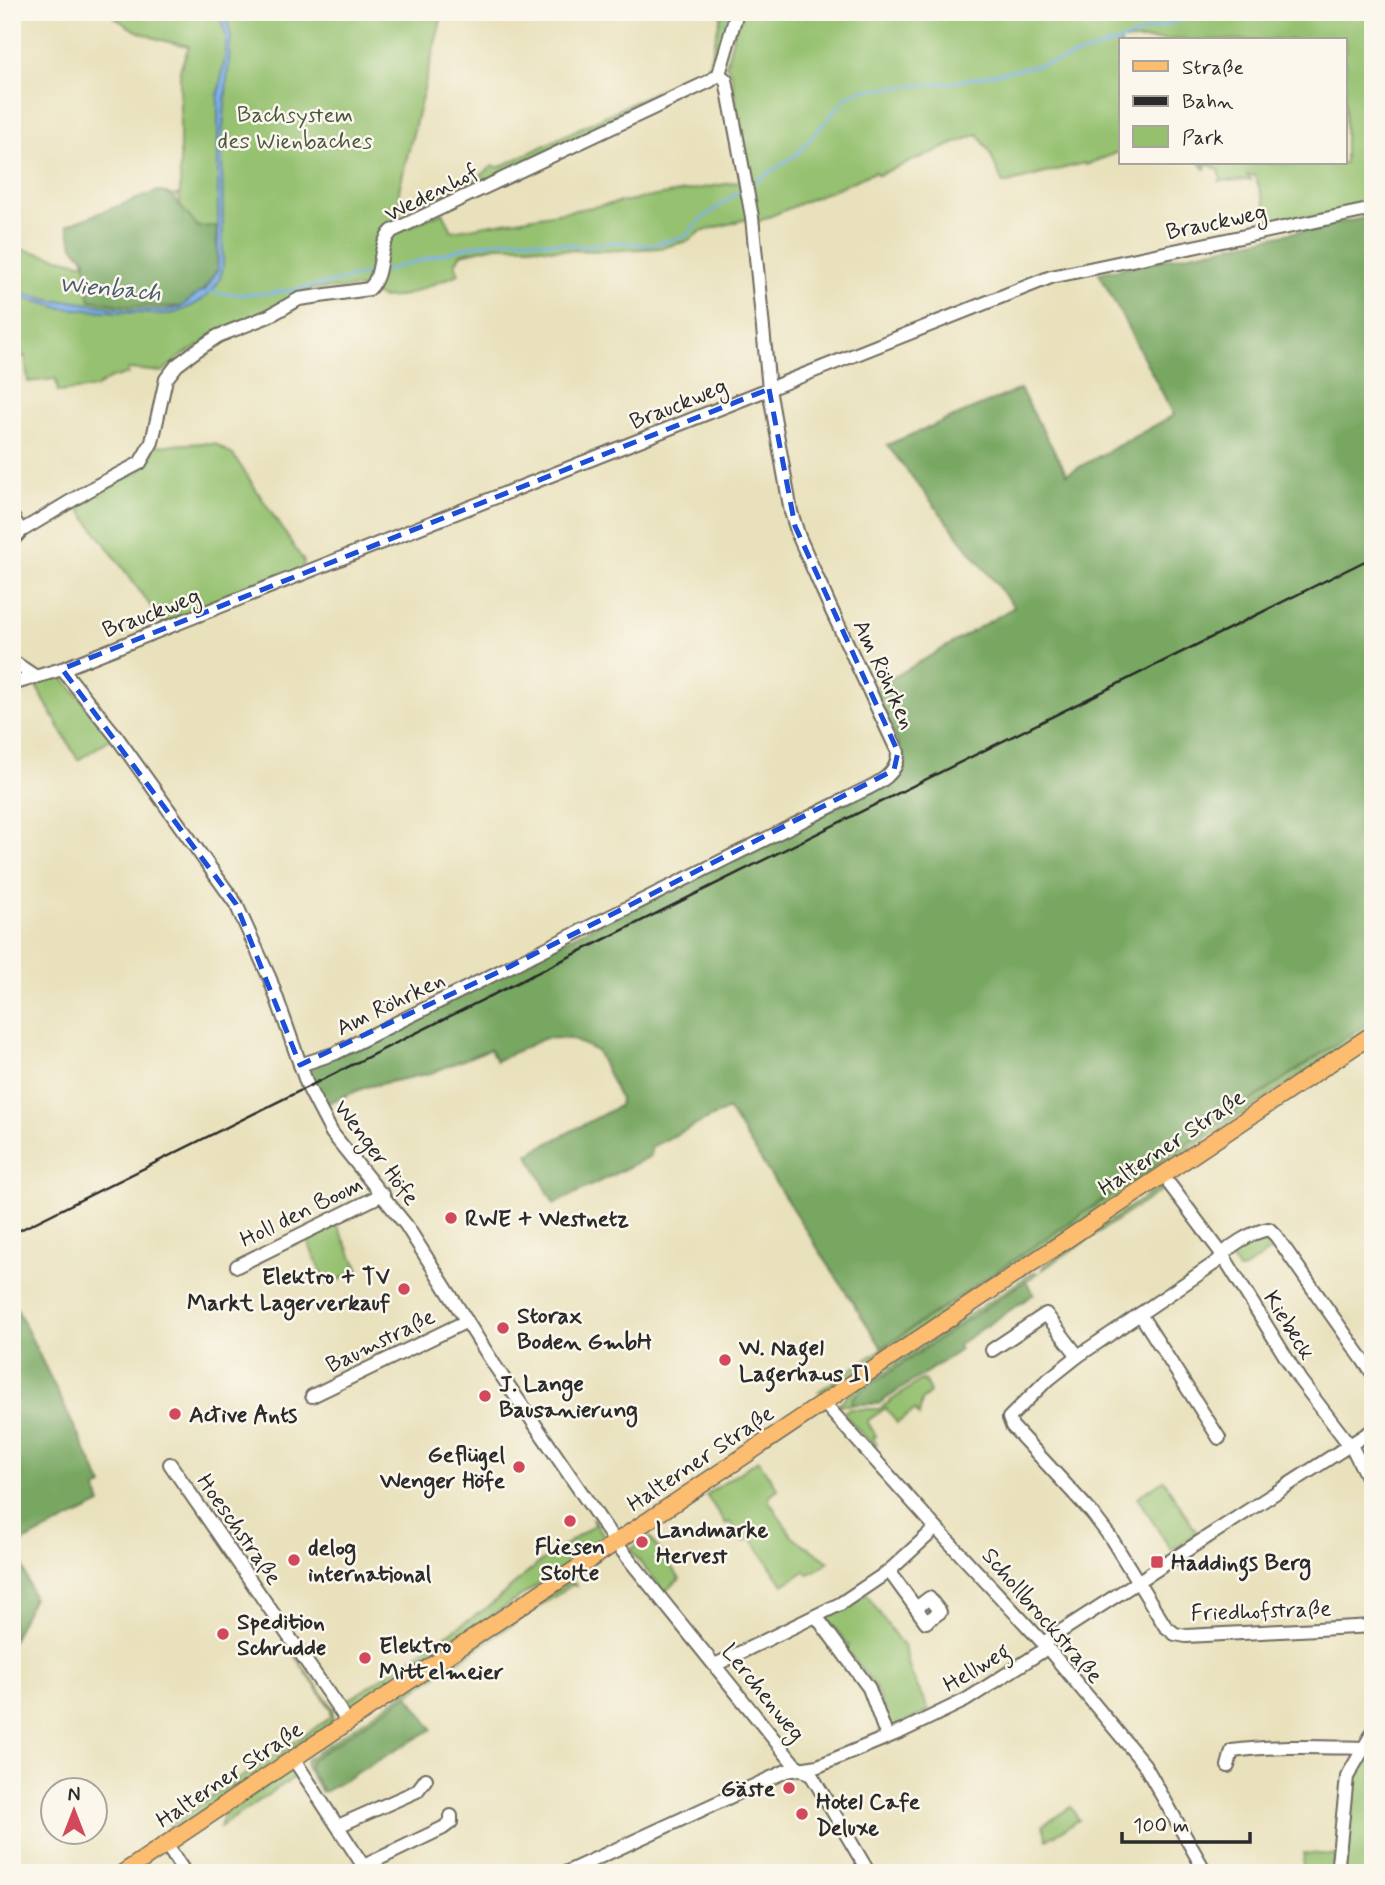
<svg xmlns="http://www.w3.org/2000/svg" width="1385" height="1885" viewBox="0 0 1385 1885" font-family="Mynerve,sans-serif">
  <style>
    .green { fill: #95c16f; stroke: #60764d; stroke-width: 2 }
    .forest { fill: #78a762; stroke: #526946; stroke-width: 2 }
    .water { fill: #7cb0ea; stroke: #546e8a; stroke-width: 2 }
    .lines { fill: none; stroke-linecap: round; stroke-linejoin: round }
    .stream { stroke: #7cb0ea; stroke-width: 2.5 }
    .minor-casing { stroke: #6e6b5e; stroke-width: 16 }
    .major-casing { stroke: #6e6b5e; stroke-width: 19 }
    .minor { stroke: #fff; stroke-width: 12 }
    .major { stroke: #fcbd6f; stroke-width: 16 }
    .rail { stroke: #2b2b2b; stroke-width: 2.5 }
    .marked { fill: none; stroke: #1d4ed8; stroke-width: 5; stroke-dasharray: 14 9; stroke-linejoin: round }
    .poi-dot { fill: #d1495b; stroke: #fbf7ec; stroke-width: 2.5 }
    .labels { text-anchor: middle; stroke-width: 5; stroke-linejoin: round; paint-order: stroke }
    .park-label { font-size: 23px; fill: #4b583f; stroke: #fbf7ec }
    .street-label { font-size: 23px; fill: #2b2b2b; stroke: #fbf7ec }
    .poi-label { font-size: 23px; font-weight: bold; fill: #2b2b2b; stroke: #fbf7ec; text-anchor: start }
    .water-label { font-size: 24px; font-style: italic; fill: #475a6e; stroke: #fbf7ec }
  </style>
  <rect width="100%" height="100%" fill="#fbf7ec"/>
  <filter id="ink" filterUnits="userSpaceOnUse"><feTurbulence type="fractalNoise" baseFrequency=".0143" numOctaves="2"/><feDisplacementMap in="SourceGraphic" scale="14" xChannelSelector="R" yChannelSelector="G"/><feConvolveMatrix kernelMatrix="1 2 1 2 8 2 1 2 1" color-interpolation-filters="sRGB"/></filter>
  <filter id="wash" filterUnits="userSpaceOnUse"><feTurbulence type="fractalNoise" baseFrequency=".00686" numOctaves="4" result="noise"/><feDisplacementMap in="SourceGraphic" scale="28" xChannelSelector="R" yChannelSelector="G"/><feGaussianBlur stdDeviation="1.57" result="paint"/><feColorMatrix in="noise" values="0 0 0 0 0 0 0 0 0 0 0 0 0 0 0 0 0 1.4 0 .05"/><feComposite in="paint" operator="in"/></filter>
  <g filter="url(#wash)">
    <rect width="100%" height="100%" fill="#e9e1bc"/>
    <g class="green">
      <path d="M 109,12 L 443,12 L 399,190 L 401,199 L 400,220 L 425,208 L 423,203 L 480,176 L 493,166 L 500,167 L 692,74 L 708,68 L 722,12 L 734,12 L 716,72 L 399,221 L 392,220 L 390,225 L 394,233 L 443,212 L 452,231 L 749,180 L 731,72 L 726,65 L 739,12 L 1373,12 L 1373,206 L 1272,224 L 1255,176 L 1247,175 L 1251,180 L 1219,181 L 1221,178 L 1219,170 L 1206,163 L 1205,169 L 1200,163 L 1345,163 L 1345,40 L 1121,40 L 1121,151 L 1086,165 L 1084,163 L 1003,184 L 990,153 L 978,134 L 878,175 L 875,172 L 757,222 L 750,218 L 700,232 L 688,241 L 661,248 L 603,251 L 560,250 L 529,246 L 496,246 L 461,254 L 455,264 L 459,274 L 409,294 L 395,297 L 383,298 L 359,288 L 313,289 L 299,294 L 184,354 L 162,372 L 128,369 L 128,374 L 111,378 L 95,388 L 58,392 L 56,379 L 28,382 L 25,356 L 12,358 L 12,247 L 85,264 L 75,231 L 167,193 L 180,204 L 180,197 L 175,195 L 180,194 L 180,70 L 189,46 C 160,41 131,33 109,12 Z"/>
      <path d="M 203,443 L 216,444 L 234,456 L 304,562 L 301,571 L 164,624 L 75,503 L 104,486 L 139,472 L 149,462 L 155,446 Z"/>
      <path d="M 60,674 L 113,737 L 78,760 L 33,681 Z"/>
      <path d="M 1373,1019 L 1373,1026 L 827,1392 L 819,1391 Z"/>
      <path d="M 1163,1185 L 1165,1188 L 1042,1270 L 1043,1266 Z"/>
      <path d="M 335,1221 L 359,1270 L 328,1285 L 305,1237 Z"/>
      <path d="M 1265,1234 L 1277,1244 L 1276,1247 L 1242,1270 L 1238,1270 L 1231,1258 L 1234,1251 Z"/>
      <path d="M 1034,1272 L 1038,1273 L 857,1394 L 853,1397 L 852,1404 L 854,1405 L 837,1405 L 850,1394 Z"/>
      <path d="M 921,1380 L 925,1381 L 930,1393 L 922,1400 L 919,1416 L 915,1410 L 897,1423 L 886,1408 L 867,1421 L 876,1436 L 873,1438 L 877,1444 L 874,1446 L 842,1413 L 849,1409 L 879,1409 Z"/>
      <path d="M 758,1460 L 778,1489 L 769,1496 L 769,1501 L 792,1536 L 829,1562 L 808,1575 L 805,1571 L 783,1585 L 751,1538 L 744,1542 L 730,1522 L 726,1524 L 706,1495 Z"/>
      <path d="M 1164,1480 L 1197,1533 L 1171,1550 L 1137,1497 Z"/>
      <path d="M 592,1518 L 606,1538 L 603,1541 L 352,1710 L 345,1708 L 330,1690 L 332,1686 L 340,1695 L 350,1699 L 488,1607 L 539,1563 L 594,1525 Z"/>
      <path d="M 650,1537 L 680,1579 L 664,1592 L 630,1550 Z"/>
      <path d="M 568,1583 L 574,1583 L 576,1586 L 572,1585 L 311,1760 L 309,1769 L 324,1792 L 322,1793 L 306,1767 L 307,1759 Z"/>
      <path d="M 866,1594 L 904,1648 L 911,1673 L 929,1711 L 891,1729 L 875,1687 L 846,1649 L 849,1646 L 826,1618 Z"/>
      <path d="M 291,1650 L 333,1708 L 333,1717 L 331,1724 L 182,1824 L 168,1826 L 330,1718 L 331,1709 Z"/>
      <path d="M 1373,1743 L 1373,1873 L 1345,1873 L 1352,1781 Z"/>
      <path d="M 288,1771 L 297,1772 L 323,1814 L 296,1776 L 220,1827 L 225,1813 Z"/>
      <path d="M 1071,1807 L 1079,1820 L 1047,1840 L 1043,1825 Z"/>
      <path d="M 1304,1853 L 1335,1855 L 1333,1873 L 1302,1873 Z"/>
    </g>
    <g class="forest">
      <path d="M 158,191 L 171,195 L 198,227 L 216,226 L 218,268 L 205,288 L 181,307 L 127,306 L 90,300 L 86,282 L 86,260 L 73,246 L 67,225 Z"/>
      <path d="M 1373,216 L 1373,1019 L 882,1348 L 728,1109 L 651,1147 L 651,1156 L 554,1204 L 528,1154 L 619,1106 L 620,1099 L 597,1051 L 571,1039 L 545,1038 L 496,1061 L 490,1049 L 431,1073 L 366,1087 L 321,1106 L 305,1068 L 849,800 L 905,770 L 905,758 L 872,690 L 1014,607 L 887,445 L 1020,389 L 1067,474 L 1174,415 L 1099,273 Z"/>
      <path d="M 1026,1281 L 1034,1294 L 958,1345 L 960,1350 L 878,1404 L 852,1404 L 851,1401 L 857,1394 Z"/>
      <path d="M 17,1309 L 103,1486 L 96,1489 L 101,1504 L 16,1545 L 33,1598 L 12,1641 L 12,1311 Z"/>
      <path d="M 408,1695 L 432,1729 L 324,1792 L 309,1769 L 311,1760 Z"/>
    </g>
    <path class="water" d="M 214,12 L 222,12 L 228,22 L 231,37 L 222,139 L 223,268 C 221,274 220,280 217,284 C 207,301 182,313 163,315 L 61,308 L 12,295 L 12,290 L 53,301 L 70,301 L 131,310 L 168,310 L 181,307 L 200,292 L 205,291 L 218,269 L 218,98 L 226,50 L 226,35 L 220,17 Z"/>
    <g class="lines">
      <g class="stream">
        <path d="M 1122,40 L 1158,27 L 1212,12"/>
        <path d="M 720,50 L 730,12"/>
        <path d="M 756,181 L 796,155 L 848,96 L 862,90 L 955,82 L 1058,61 L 1121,41"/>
        <path d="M 384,271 L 466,247 L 503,240 L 521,239 L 584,246 L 617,242 L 651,245 L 686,236 L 699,221 L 742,189"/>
        <path d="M 210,292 C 265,300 321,285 375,272"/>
      </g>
    </g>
  </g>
  <g filter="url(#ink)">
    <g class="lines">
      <defs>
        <g id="minor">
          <path d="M 12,516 L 21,531"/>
          <path d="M 12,541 L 21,531 L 96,486 L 140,463 L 152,442 L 166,379 L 177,365 L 197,350 L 218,336 L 269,316 L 299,299 L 369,289 C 385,274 376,247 392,231 L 710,81 L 719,74 L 737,12"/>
          <path d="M 12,661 L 36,677"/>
          <path d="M 62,669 L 116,736 L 236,904 L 270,979 L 308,1087 L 332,1133 L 406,1225 L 495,1366 L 616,1543 L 794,1764 L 812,1776 L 869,1873"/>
          <path d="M 12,684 L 62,669 L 1051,277 L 1373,209"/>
          <path d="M 300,1065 L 336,1053 L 848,798 C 868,787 899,779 898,752 L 831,609 L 799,537 L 791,512 L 769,389 L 752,217 L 726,80 L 719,74"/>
          <path d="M 1170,1185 L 1222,1254 L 1300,1380 L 1354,1451 L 1373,1489"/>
          <path d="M 237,1266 L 383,1194"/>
          <path d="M 1140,1314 L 1219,1438"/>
          <path d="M 992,1350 L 1046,1314 L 1078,1356"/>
          <path d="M 1373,1374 L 1276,1236 L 1269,1229 C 1252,1232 1227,1246 1218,1261 L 1078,1356 L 1044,1383 L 1009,1418 L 1012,1426 L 1092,1513 L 1111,1538 L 1165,1626 L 1175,1634 L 1186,1636 L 1373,1626"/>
          <path d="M 312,1396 L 467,1321"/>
          <path d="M 824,1403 L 936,1528 L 1045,1645 L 1144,1764 L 1206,1873"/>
          <path d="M 170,1464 L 348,1722"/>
          <path d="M 889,1571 L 916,1608"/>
          <path d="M 929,1598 L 940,1612 L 926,1622 L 916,1608 Z"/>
          <path d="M 816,1616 L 869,1688 L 887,1737"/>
          <path d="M 715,1665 L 840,1604 L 889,1571 L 936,1528"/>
          <path d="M 293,1758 L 368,1873"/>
          <path d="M 1228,1766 L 1232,1751 C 1276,1745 1318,1747 1363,1748"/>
          <path d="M 338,1826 L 417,1791 L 426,1779"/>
          <path d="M 166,1844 L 185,1873"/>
          <path d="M 364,1866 L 443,1828 L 451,1822 L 451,1816"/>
          <path d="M 565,1873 L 786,1771 L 818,1766 L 902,1731 L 966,1700 L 1041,1652 L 1049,1639 L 1373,1430"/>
          <path d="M 1337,1873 L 1347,1777 L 1373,1732"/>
        </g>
        <path id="major" d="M 123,1873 L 1373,1034"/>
      </defs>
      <use href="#minor" class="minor-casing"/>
      <use href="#major" class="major-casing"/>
      <use href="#minor" class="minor"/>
      <use href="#major" class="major"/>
      <path class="rail" d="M 12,1234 L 1373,557"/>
    </g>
  </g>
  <path class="marked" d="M 769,389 L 795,526 L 898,752 L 894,770 L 509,967 L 300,1065 L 236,904 L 62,669 Z"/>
  <g class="poi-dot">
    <circle cx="451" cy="1218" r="7"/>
    <circle cx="404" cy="1289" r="7"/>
    <circle cx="503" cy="1328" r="7"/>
    <circle cx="725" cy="1360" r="7"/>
    <circle cx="485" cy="1396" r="7"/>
    <circle cx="175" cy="1414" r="7"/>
    <circle cx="519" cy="1467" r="7"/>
    <circle cx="570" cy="1521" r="7"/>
    <circle cx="642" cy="1542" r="7"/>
    <circle cx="294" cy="1560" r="7"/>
    <rect x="1150" y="1555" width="14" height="14" rx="3.5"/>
    <circle cx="223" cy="1634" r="7"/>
    <circle cx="365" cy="1658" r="7"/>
    <circle cx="789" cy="1788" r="7"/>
    <circle cx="802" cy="1814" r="7"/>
  </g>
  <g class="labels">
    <g class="park-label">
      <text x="295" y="122">Bachsystem<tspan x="295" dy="26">des Wienbaches</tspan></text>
    </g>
    <g class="street-label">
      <text transform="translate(431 192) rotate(-27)" y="8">Wedenhof</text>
      <text transform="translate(1216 221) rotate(-12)" y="8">Brauckweg</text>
      <text transform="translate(678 403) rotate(-22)" y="8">Brauckweg</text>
      <text transform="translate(151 612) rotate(-21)" y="8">Brauckweg</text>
      <text transform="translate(885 674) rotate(65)" y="8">Am Röhrken</text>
      <text transform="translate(390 1003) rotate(-26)" y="8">Am Röhrken</text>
      <text transform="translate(1171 1142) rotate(-34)" y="8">Halterner Straße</text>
      <text transform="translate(377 1152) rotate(53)" y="8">Wenger Höfe</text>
      <text transform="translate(301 1211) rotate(-26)" y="8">Holl den Boom</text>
      <text transform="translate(1290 1325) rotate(58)" y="8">Kiebeck</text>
      <text transform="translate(380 1340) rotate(-26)" y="8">Baumstraße</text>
      <text transform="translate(700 1458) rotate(-34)" y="8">Halterner Straße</text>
      <text transform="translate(240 1529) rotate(55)" y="8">Hoeschstraße</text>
      <text transform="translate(1261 1610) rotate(-2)" y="8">Friedhofstraße</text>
      <text transform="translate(1043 1615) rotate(49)" y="8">Schollbrockstraße</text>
      <text transform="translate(976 1667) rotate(-31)" y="8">Hellweg</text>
      <text transform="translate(764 1692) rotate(51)" y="8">Lerchenweg</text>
      <text transform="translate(229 1774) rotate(-34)" y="8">Halterner Straße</text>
    </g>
    <g class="poi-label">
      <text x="465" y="1226">RWE + Westnetz</text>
      <text x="390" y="1284" text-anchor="end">Elektro + TV<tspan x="390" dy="26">Markt Lagerverkauf</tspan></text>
      <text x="517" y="1323">Storax<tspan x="517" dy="26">Boden GmbH</tspan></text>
      <text x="739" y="1355">W. Nagel<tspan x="739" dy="26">Lagerhaus II</tspan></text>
      <text x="499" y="1391">J. Lange<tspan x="499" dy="26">Bausanierung</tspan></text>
      <text x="189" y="1422">Active Ants</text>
      <text x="505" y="1462" text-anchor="end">Geflügel<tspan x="505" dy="26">Wenger Höfe</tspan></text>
      <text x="656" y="1537">Landmarke<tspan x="656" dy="26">Hervest</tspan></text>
      <text x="570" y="1554" text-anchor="middle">Fliesen<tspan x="570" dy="26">Stolte</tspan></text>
      <text x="308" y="1555">delog<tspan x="308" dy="26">international</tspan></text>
      <text x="1171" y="1570">Haddings Berg</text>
      <text x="237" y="1629">Spedition<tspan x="237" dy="26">Schrudde</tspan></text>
      <text x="379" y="1653">Elektro<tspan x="379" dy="26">Mittelmeier</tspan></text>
      <text x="775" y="1796" text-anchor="end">Gäste</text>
      <text x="816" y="1809">Hotel Cafe<tspan x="816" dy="26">Deluxe</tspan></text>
    </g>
    <g class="water-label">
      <text transform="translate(110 288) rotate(5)" y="8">Wienbach</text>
    </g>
  </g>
  <rect width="1385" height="1885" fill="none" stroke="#fbf7ec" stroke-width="42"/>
  <rect x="1119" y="38" width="228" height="126" fill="#fbf7ec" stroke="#a8a59f" stroke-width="2"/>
  <rect x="1133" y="61" width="35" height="10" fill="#fcbd6f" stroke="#a8a59f" stroke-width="2"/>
  <text x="1182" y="74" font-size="21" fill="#2b2b2b">Straße</text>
  <rect x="1133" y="96" width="35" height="10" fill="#2b2b2b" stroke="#a8a59f" stroke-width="2"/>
  <text x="1182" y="108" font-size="21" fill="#2b2b2b">Bahn</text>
  <rect x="1133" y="126" width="35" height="21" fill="#95c16f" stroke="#a8a59f" stroke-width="2"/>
  <text x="1182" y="144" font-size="21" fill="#2b2b2b">Park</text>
  <g transform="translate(74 1811)"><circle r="33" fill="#fbf7ec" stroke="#a8a59f" stroke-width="2"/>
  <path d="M0-5L12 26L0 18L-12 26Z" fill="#d1495b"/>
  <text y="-10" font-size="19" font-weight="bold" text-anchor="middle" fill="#2b2b2b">N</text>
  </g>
  <path d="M1122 1832v10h128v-10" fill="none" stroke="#2b2b2b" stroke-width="3.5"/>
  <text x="1133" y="1832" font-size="21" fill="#2b2b2b" stroke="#fbf7ec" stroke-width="5" paint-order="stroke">100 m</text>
</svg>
